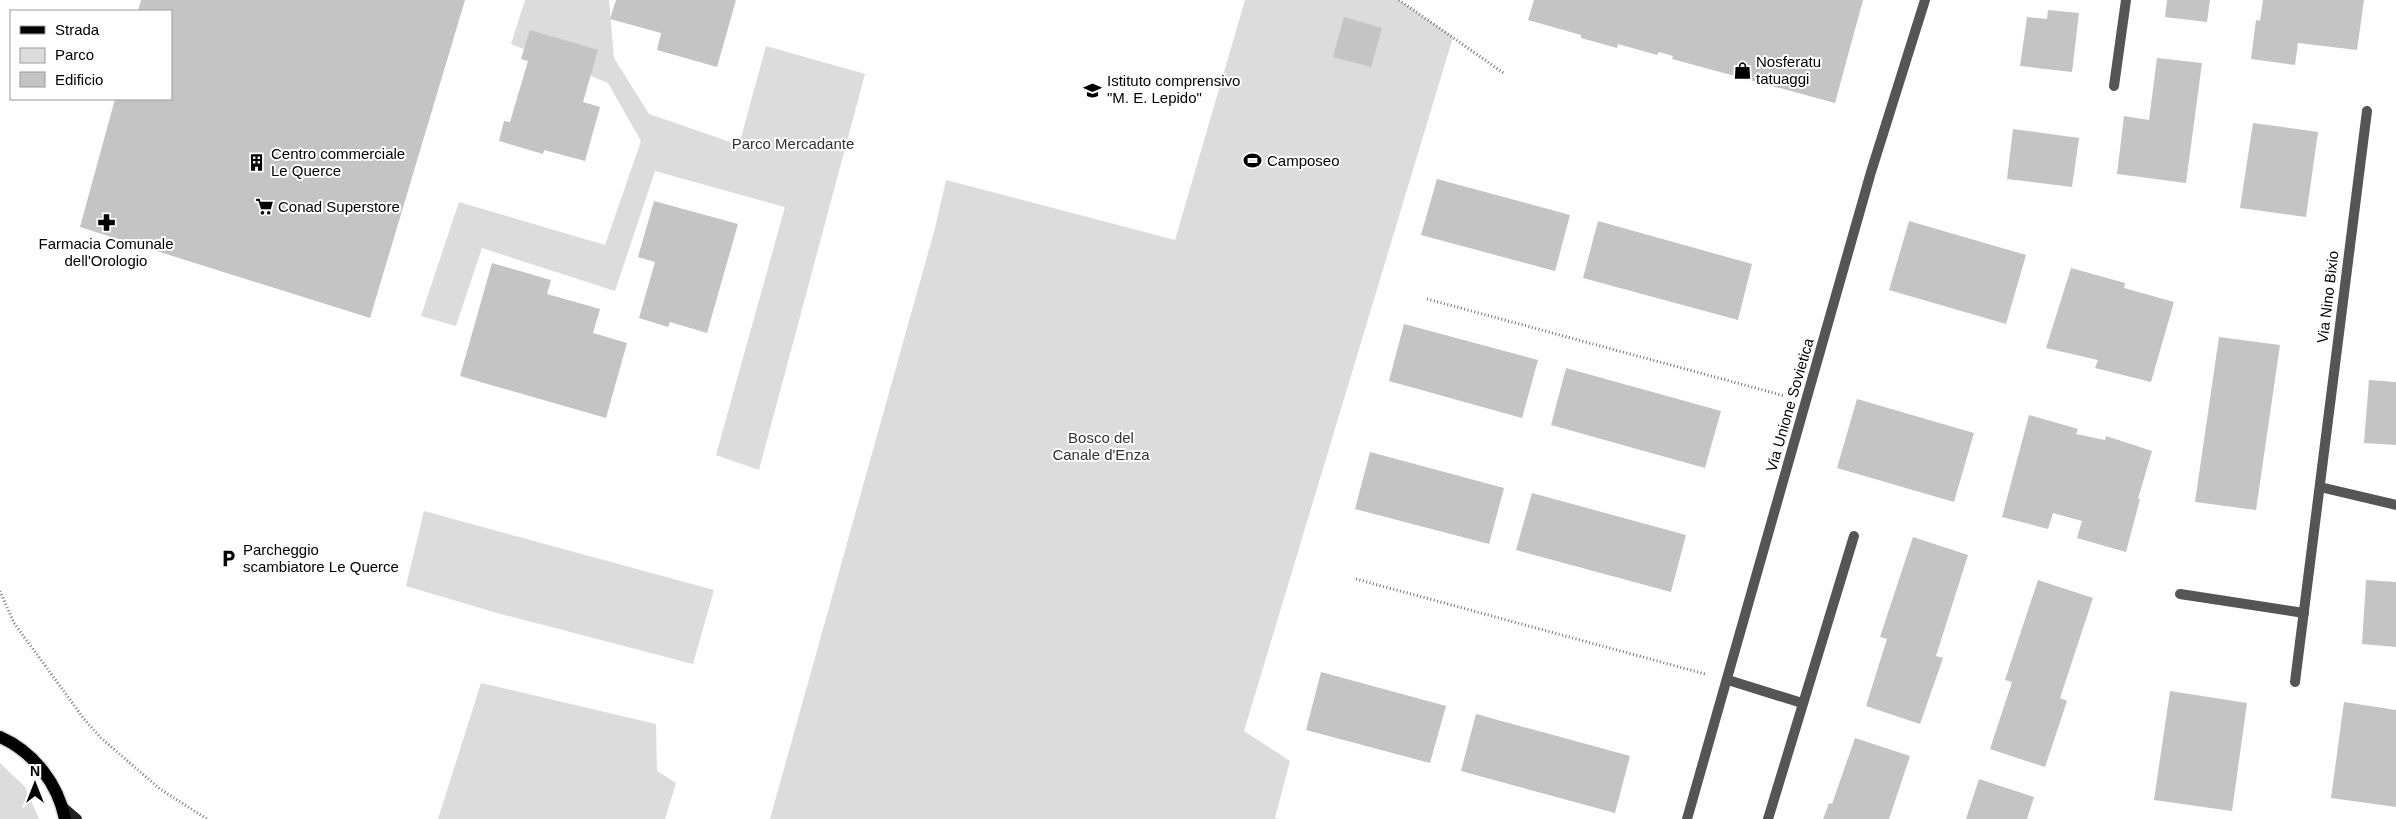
<svg xmlns="http://www.w3.org/2000/svg" width="2396" height="819" viewBox="0 0 2396 819" font-family="Helvetica,sans-serif">
  <style>
    .green { fill: #dcdcdc }
    .building { fill: #c4c4c4 }
    .lines { fill: none; stroke-linecap: round; stroke-linejoin: round }
    .primary-casing { stroke: #dbdbdb; stroke-width: 15 }
    .path { stroke: #777; stroke-width: 3; stroke-dasharray: 1 2.5; stroke-linecap: butt }
    .street { stroke: #555; stroke-width: 10 }
    .secondary { stroke: #222; stroke-width: 10 }
    .primary { stroke: #000; stroke-width: 12 }
    .labels { text-anchor: middle; stroke-width: 4; stroke-linejoin: round; paint-order: stroke }
    .poi-label { font-size: 15px; fill: #000; stroke: #fff; text-anchor: start }
    .park-label { font-size: 15px; fill: #333; stroke: #fff }
    .street-label { font-size: 15px; fill: #000; stroke: #fff }
  </style>
  <rect width="100%" height="100%" fill="#fff"/>
  <g class="green">
    <path d="M 525,0 L 609,0 L 614,58 L 649,114 L 739,145 L 766,46 L 865,74 L 759,470 L 716,455 L 785,207 L 655,171 L 615,291 L 482,248 L 456,326 L 421,316 L 459,202 L 605,245 L 641,141 L 608,83 L 511,44 Z"/>
    <path d="M 1245,0 L 1399,0 L 1453,37 L 1244,731 L 1290,761 L 1275,818 L 1280,819 L 770,819 L 935,228 L 946,180 L 1175,240 Z"/>
    <path d="M 424,511 L 714,590 L 693,664 L 497,613 L 406,586 Z"/>
    <path d="M 481,683 L 656,724 L 657,771 L 676,783 L 665,819 L 438,819 Z"/>
    <path d="M 0,763 L 25,787 L 39,819 L 0,819 Z"/>
  </g>
  <g class="building">
    <path d="M 141,0 L 465,0 L 370,318 L 80,227 L 115,99 L 171,99 L 171,11 L 138,11 Z"/>
    <path d="M 616,0 L 736,0 L 717,67 L 657,50 L 661,33 L 610,19 Z"/>
    <path d="M 1534,0 L 1863,0 L 1835,103 L 1672,59 L 1673,56 L 1659,52 L 1657,55 L 1618,44 L 1617,48 L 1581,38 L 1581,35 L 1528,20 Z"/>
    <path d="M 2167,0 L 2210,0 L 2207,22 L 2165,17 Z"/>
    <path d="M 2263,0 L 2364,0 L 2357,50 L 2298,43 L 2295,65 L 2251,59 L 2256,20 L 2260,21 Z"/>
    <path d="M 2048,10 L 2079,13 L 2072,72 L 2020,66 L 2027,17 L 2047,19 Z"/>
    <path d="M 1344,17 L 1382,28 L 1371,67 L 1333,57 Z"/>
    <path d="M 530,30 L 598,50 L 583,102 L 600,107 L 585,161 L 544,150 L 543,154 L 499,141 L 504,121 L 510,122 L 528,61 L 521,59 Z"/>
    <path d="M 2157,58 L 2202,63 L 2186,183 L 2117,174 L 2124,116 L 2149,120 Z"/>
    <path d="M 2253,123 L 2318,132 L 2306,217 L 2240,208 Z"/>
    <path d="M 2013,129 L 2079,138 L 2072,187 L 2007,179 Z"/>
    <path d="M 1437,179 L 1570,215 L 1555,271 L 1421,235 Z"/>
    <path d="M 654,201 L 738,224 L 707,333 L 670,322 L 668,327 L 639,318 L 655,262 L 638,257 Z"/>
    <path d="M 1598,221 L 1752,264 L 1738,320 L 1583,278 Z"/>
    <path d="M 1909,221 L 2026,255 L 2006,324 L 1889,290 Z"/>
    <path d="M 492,263 L 551,280 L 547,294 L 600,309 L 593,333 L 627,343 L 606,418 L 460,376 Z"/>
    <path d="M 2071,268 L 2125,283 L 2124,288 L 2174,302 L 2151,382 L 2095,368 L 2098,360 L 2046,348 Z"/>
    <path d="M 1404,324 L 1538,360 L 1522,418 L 1389,381 Z"/>
    <path d="M 2219,337 L 2280,345 L 2256,510 L 2195,502 Z"/>
    <path d="M 1566,368 L 1721,411 L 1705,468 L 1551,425 Z"/>
    <path d="M 2369,380 L 2396,382 L 2396,445 L 2364,443 Z"/>
    <path d="M 1857,399 L 1974,433 L 1954,502 L 1837,468 Z"/>
    <path d="M 2029,415 L 2078,429 L 2076,434 L 2105,440 L 2106,436 L 2152,451 L 2138,499 L 2140,499 L 2126,552 L 2077,538 L 2082,521 L 2053,513 L 2048,529 L 2002,517 Z"/>
    <path d="M 1370,452 L 1504,488 L 1489,544 L 1355,509 Z"/>
    <path d="M 1532,493 L 1686,535 L 1671,592 L 1516,550 Z"/>
    <path d="M 1913,537 L 1968,555 L 1936,656 L 1943,658 L 1920,724 L 1866,706 L 1887,639 L 1880,637 Z"/>
    <path d="M 2038,580 L 2093,598 L 2060,698 L 2067,701 L 2045,767 L 1990,749 L 2012,682 L 2005,680 Z"/>
    <path d="M 2366,580 L 2396,582 L 2396,647 L 2362,644 Z"/>
    <path d="M 1321,672 L 1446,706 L 1430,763 L 1306,730 Z"/>
    <path d="M 2170,691 L 2247,703 L 2232,811 L 2154,800 Z"/>
    <path d="M 2344,702 L 2396,710 L 2396,807 L 2331,798 Z"/>
    <path d="M 1476,714 L 1630,756 L 1615,813 L 1461,771 Z"/>
    <path d="M 1855,738 L 1910,756 L 1889,819 L 1823,819 L 1829,803 L 1832,804 Z"/>
    <path d="M 1979,779 L 2034,797 L 2027,819 L 1966,819 Z"/>
  </g>
  <g class="lines">
    <defs>
      <path id="primary" d="M 0,737 C 34,752 58,784 65,819"/>
    </defs>
    <use href="#primary" class="primary-casing"/>
    <g class="path">
      <path d="M 1399,0 L 1505,74"/>
      <path d="M 1427,299 L 1785,396"/>
      <path d="M 1356,579 L 1705,674"/>
      <path d="M 0,591 L 14,623 L 84,719 L 101,738 L 160,789 L 207,819"/>
    </g>
    <g class="street">
      <path d="M 2114,86 L 2126,0"/>
      <path d="M 2320,487 L 2396,505"/>
      <path d="M 2180,594 L 2304,613"/>
      <path d="M 1728,680 L 1802,703"/>
      <path d="M 2295,682 L 2367,111"/>
      <path d="M 1687,819 L 1871,172 L 1925,0"/>
      <path d="M 1768,819 L 1854,536"/>
    </g>
    <path class="secondary" d="M 63,807 L 77,819"/>
    <use href="#primary" class="primary"/>
  </g>
  <defs>
    <symbol id="shop-bare" viewBox="-9 -9 18 18"><path d="M-5-2.5h2.3a2.7 3.5 0 0 1 5.4 0H5L5.5 6h-11ZM-1.5-2.5h3a1.5 2.3 0 0 0-3 0Z" fill="#000" stroke="#fff" stroke-width="2.5" paint-order="stroke"/></symbol>
    <symbol id="school-bare" viewBox="-9 -9 18 18"><path d="M0-5L7-2L0 1L-7-2ZM-4 1L0 2.5L4 1V4Q0 6-4 4Z" fill="#000" stroke="#fff" stroke-width="2.5" paint-order="stroke"/></symbol>
    <symbol id="stadium-bare" viewBox="-9 -9 18 18"><path d="M0-5a6.5 5 0 1 0 0 10a6.5 5 0 1 0 0-10ZM-3.5-1.8h7v3.6h-7Z" fill="#000" stroke="#fff" stroke-width="2.5" paint-order="stroke"/></symbol>
    <symbol id="building-bare" viewBox="-9 -9 18 18"><path d="M-4-6H4V6H1V3H-1V6H-4ZM-2.5-4.3h1.7v1.8h-1.7ZM.8-4.3h1.7v1.8H.8ZM-2.5-1h1.7V.8h-1.7ZM.8-1h1.7V.8H.8Z" fill="#000" stroke="#fff" stroke-width="2.5" paint-order="stroke"/></symbol>
    <symbol id="supermarket-bare" viewBox="-9 -9 18 18"><path d="M-6-5.5h2.5l.6 2H6L4.5 2H-2.5L-4.4-4H-6ZM-1.5 3.2a1.3 1.3 0 1 0 .1 0ZM3 3.2a1.3 1.3 0 1 0 .1 0Z" fill="#000" stroke="#fff" stroke-width="2.5" paint-order="stroke"/></symbol>
    <symbol id="pharmacy-bare" viewBox="-9 -9 18 18"><path d="M-2-6h4v4h4v4h-4v4h-4v-4h-4v-4h4Z" fill="#000" stroke="#fff" stroke-width="2.5" paint-order="stroke"/></symbol>
    <symbol id="parking-bare" viewBox="-9 -9 18 18"><path d="M-3.5-5.5H1a3.5 3.5 0 0 1 0 7H-1V5.5H-3.5ZM-1-3.4V-.6H.8a1.4 1.4 0 0 0 0-2.8Z" fill="#000" stroke="#fff" stroke-width="2.5" paint-order="stroke"/></symbol>
  </defs>
  <g fill-rule="evenodd">
    <use href="#shop-bare" x="1730" y="58" width="25" height="25"/>
    <use href="#school-bare" x="1080" y="78" width="25" height="25"/>
    <use href="#stadium-bare" x="1240" y="148" width="25" height="25"/>
    <use href="#building-bare" x="244" y="150" width="25" height="25"/>
    <use href="#supermarket-bare" x="252" y="194" width="25" height="25"/>
    <use href="#pharmacy-bare" x="94" y="210" width="25" height="25"/>
    <use href="#parking-bare" x="216" y="546" width="25" height="25"/>
  </g>
  <g class="labels">
    <g class="poi-label">
      <text x="1756" y="67">Nosferatu<tspan x="1756" dy="17">tatuaggi</tspan></text>
      <text x="1107" y="86">Istituto comprensivo<tspan x="1107" dy="17">"M. E. Lepido"</tspan></text>
      <text x="271" y="159">Centro commerciale<tspan x="271" dy="17">Le Querce</tspan></text>
      <text x="1267" y="166">Camposeo</text>
      <text x="278" y="212">Conad Superstore</text>
      <text x="106" y="249" text-anchor="middle">Farmacia Comunale<tspan x="106" dy="17">dell'Orologio</tspan></text>
      <text x="243" y="555">Parcheggio<tspan x="243" dy="17">scambiatore Le Querce</tspan></text>
    </g>
    <g class="park-label">
      <text x="793" y="149">Parco Mercadante</text>
      <text x="1101" y="443">Bosco del<tspan x="1101" dy="17">Canale d'Enza</tspan></text>
    </g>
    <g class="street-label">
      <text transform="translate(2328 297) rotate(-83)" y="5">Via Nino Bixio</text>
      <text transform="translate(1790 405) rotate(-74)" y="5">Via Unione Sovietica</text>
    </g>
  </g>
  <rect x="10" y="10" width="162" height="90" fill="#ffffff" stroke="#999999"/>
  <rect x="20" y="26" width="25" height="8" fill="#000000" stroke="#999999"/>
  <text x="55" y="35" font-size="15" fill="#000000">Strada</text>
  <rect x="20" y="48" width="25" height="15" fill="#dcdcdc" stroke="#999999"/>
  <text x="55" y="60" font-size="15" fill="#000000">Parco</text>
  <rect x="20" y="72" width="25" height="15" fill="#c4c4c4" stroke="#999999"/>
  <text x="55" y="85" font-size="15" fill="#000000">Edificio</text>
  <g transform="translate(35 784)" stroke="#ffffff" stroke-width="4" paint-order="stroke">
  <path d="M0-4L9 19L0 12L-9 19Z" fill="#000000"/>
  <text y="-8" font-size="14" font-weight="bold" text-anchor="middle" fill="#000000">N</text>
  </g>
</svg>
